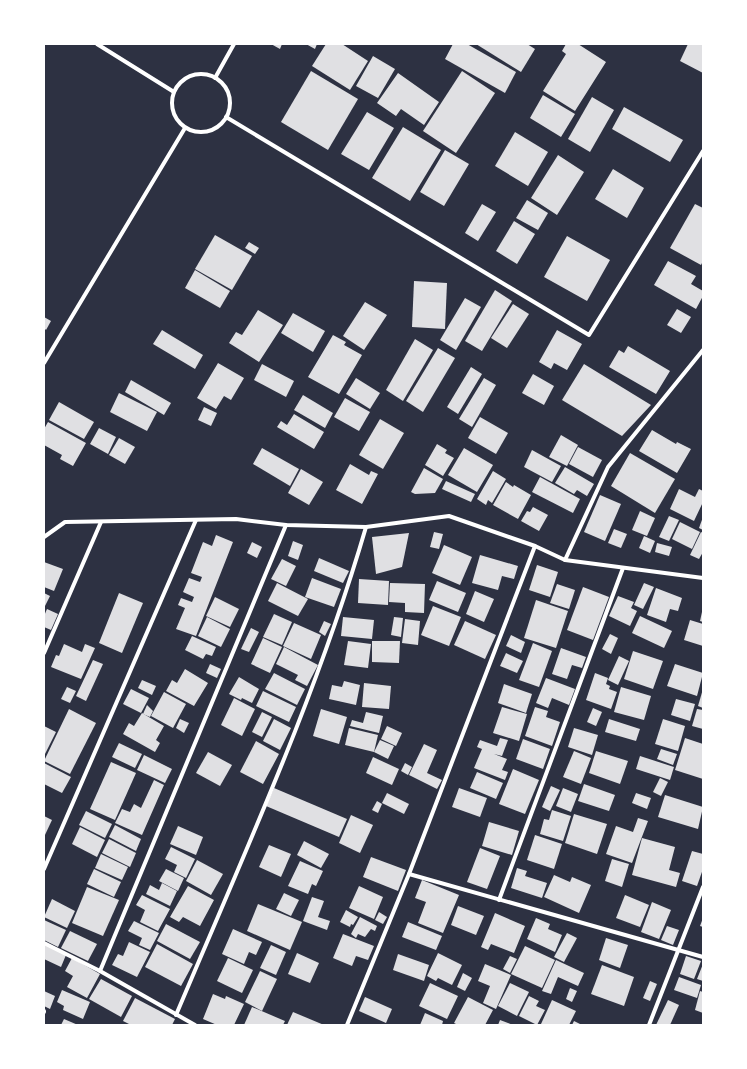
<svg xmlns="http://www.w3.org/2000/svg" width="747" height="1069" viewBox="0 0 747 1069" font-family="'Fira Sans Condensed',sans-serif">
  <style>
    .building { fill: #e0e0e3 }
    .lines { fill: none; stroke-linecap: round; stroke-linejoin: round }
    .minor { stroke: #fff; stroke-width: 4 }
  </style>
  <rect width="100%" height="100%" fill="#2d3142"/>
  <g class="building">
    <path d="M 271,44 L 282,44 L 280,49 Z"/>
    <path d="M 306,44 L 317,44 L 315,49 Z"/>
    <path d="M 326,44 L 342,44 L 368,61 L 350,90 L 312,66 Z"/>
    <path d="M 453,44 L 467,44 L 516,72 L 505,93 L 445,59 Z"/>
    <path d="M 476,44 L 527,44 L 535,49 L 521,72 Z"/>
    <path d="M 566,44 L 578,44 L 606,62 L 575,111 L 543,91 L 566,54 L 562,51 Z"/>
    <path d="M 688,44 L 703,44 L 703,73 L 680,61 Z"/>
    <path d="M 373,56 L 395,69 L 378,98 L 356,86 Z"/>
    <path d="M 311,71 L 358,99 L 328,150 L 281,122 Z"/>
    <path d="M 462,71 L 495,93 L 456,153 L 423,131 Z"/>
    <path d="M 398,73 L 439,102 L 424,125 L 401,109 L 396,116 L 377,103 Z"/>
    <path d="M 543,95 L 575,114 L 561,137 L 530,118 Z"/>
    <path d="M 592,97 L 614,110 L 590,152 L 568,139 Z"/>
    <path d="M 624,107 L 683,140 L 670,162 L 612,129 Z"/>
    <path d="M 367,112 L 394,128 L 369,170 L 341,154 Z"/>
    <path d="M 403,127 L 441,150 L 410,201 L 372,178 Z"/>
    <path d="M 515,132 L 548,152 L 528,186 L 495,166 Z"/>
    <path d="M 445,150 L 469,164 L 444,206 L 420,192 Z"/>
    <path d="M 558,155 L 584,172 L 557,215 L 531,198 Z"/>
    <path d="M 613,169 L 644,188 L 627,218 L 595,199 Z"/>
    <path d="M 527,200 L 548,213 L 538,230 L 516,218 Z"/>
    <path d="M 482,204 L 496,212 L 478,241 L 465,233 Z"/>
    <path d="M 695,204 L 703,208 L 703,261 L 701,265 L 670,248 Z"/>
    <path d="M 514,221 L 535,234 L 517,264 L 496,251 Z"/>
    <path d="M 215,235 L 252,256 L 232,290 L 195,269 Z"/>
    <path d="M 567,236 L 610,260 L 587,301 L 544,277 Z"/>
    <path d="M 249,242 L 259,248 L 255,254 L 245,248 Z"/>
    <path d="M 668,261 L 696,276 L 691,284 L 703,291 L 703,296 L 696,309 L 654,285 Z"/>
    <path d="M 195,270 L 230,291 L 220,308 L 185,288 Z"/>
    <path d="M 414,281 L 447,283 L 445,329 L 412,327 Z"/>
    <path d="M 495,290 L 512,301 L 482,351 L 465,341 Z"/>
    <path d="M 465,298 L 481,307 L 456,350 L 440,340 Z"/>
    <path d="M 365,302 L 387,315 L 364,350 L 343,336 Z"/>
    <path d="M 513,304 L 529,314 L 507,348 L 491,338 Z"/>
    <path d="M 677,309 L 691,317 L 681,333 L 667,325 Z"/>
    <path d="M 258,310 L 283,325 L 259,362 L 229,343 L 236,332 L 242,335 Z"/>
    <path d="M 293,313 L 325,331 L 313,352 L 281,333 Z"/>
    <path d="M 44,317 L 51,321 L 46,330 L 44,328 Z"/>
    <path d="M 162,330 L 203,355 L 195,369 L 153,344 Z"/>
    <path d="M 557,330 L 582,344 L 567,370 L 554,363 L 551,369 L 539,362 Z"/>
    <path d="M 333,335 L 346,342 L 344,345 L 362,355 L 339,394 L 308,377 Z"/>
    <path d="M 415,339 L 433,350 L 403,401 L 386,390 Z"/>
    <path d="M 628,346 L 670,371 L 656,394 L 609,367 L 619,350 L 624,353 Z"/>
    <path d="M 438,348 L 455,358 L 423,412 L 406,401 Z"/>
    <path d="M 218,363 L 244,378 L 231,400 L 224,396 L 216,409 L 197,398 Z"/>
    <path d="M 262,364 L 294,381 L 286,397 L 254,380 Z"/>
    <path d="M 584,364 L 651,405 L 622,436 L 562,400 Z"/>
    <path d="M 471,367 L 482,374 L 458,414 L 447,407 Z"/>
    <path d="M 533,374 L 554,386 L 544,405 L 522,393 Z"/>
    <path d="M 356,378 L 380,393 L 370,409 L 346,394 Z"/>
    <path d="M 484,378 L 496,385 L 472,427 L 459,419 Z"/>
    <path d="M 131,380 L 171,403 L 164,415 L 125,392 Z"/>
    <path d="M 119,393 L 157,412 L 147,431 L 110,412 Z"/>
    <path d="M 303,395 L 333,413 L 325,428 L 294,410 Z"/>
    <path d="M 345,398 L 370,412 L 359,431 L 334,417 Z"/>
    <path d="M 59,402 L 94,422 L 84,439 L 49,420 Z"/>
    <path d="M 204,407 L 217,413 L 211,426 L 198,420 Z"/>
    <path d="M 294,414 L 324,432 L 314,449 L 277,427 L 281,421 L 287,425 Z"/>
    <path d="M 480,417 L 508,433 L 496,454 L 468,438 Z"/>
    <path d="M 380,419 L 404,433 L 383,469 L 359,455 Z"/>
    <path d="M 48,422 L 86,443 L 73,466 L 60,459 L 62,455 L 44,445 L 44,429 Z"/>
    <path d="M 99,428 L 116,437 L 108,454 L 90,444 Z"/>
    <path d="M 652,430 L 676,444 L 677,442 L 691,449 L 677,473 L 639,451 Z"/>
    <path d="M 561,435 L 578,445 L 567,466 L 549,457 Z"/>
    <path d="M 119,438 L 135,447 L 125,464 L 109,455 Z"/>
    <path d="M 437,444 L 447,450 L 445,453 L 454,458 L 443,476 L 425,465 Z"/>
    <path d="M 578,447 L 602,460 L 593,477 L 569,464 Z"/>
    <path d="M 262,448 L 299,469 L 290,486 L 253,464 Z"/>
    <path d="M 464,448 L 493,465 L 477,492 L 448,475 Z"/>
    <path d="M 532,450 L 561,466 L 552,482 L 524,467 Z"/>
    <path d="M 630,453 L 675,479 L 655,513 L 611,486 Z"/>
    <path d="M 350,464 L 369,475 L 371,471 L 378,474 L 362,504 L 336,490 Z"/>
    <path d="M 565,467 L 594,484 L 587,496 L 577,490 L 574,494 L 555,483 Z"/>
    <path d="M 424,468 L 443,479 L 435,493 L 415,494 L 411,492 Z"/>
    <path d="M 301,469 L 323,482 L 309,505 L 288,493 Z"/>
    <path d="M 493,471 L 506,479 L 492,503 L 488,500 L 486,505 L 477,499 Z"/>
    <path d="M 540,477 L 580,499 L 573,513 L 532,492 Z"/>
    <path d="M 446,481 L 475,494 L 471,502 L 442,489 Z"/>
    <path d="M 506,482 L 513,487 L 514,485 L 531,495 L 518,519 L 493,505 Z"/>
    <path d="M 679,489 L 695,497 L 699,489 L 703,491 L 703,502 L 694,521 L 670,509 Z"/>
    <path d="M 600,495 L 621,504 L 605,541 L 584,532 Z"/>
    <path d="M 533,507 L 548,515 L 539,531 L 521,521 L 527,511 L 530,512 Z"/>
    <path d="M 640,511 L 655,518 L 647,536 L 632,530 Z"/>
    <path d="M 669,516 L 679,520 L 669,541 L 659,537 Z"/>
    <path d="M 703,517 L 703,530 L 699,528 Z"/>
    <path d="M 680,522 L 700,532 L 692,549 L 672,539 Z"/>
    <path d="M 614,529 L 627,534 L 621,548 L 608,543 Z"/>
    <path d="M 434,532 L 443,534 L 439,549 L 430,547 Z"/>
    <path d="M 701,532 L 703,533 L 703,552 L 699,559 L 690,555 Z"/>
    <path d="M 409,533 L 402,567 L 376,574 L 372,537 Z"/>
    <path d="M 216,535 L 233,542 L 196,636 L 176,629 L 185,608 L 178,605 L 181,598 L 192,602 L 194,597 L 183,592 L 189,578 L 200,582 L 202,577 L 191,573 L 203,542 L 212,546 Z"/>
    <path d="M 644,536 L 655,541 L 650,553 L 639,548 Z"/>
    <path d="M 293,541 L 303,545 L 298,560 L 288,556 Z"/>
    <path d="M 252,542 L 262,547 L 257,558 L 247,553 Z"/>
    <path d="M 657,543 L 672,547 L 669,556 L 655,552 Z"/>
    <path d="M 444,545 L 472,557 L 460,585 L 432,573 Z"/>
    <path d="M 480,555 L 518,566 L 514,579 L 502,576 L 498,590 L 472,583 Z"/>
    <path d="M 319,558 L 349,571 L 343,583 L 314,571 Z"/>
    <path d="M 282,559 L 296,566 L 286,586 L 271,579 Z"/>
    <path d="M 44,562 L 63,569 L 54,591 L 44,587 Z"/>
    <path d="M 537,565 L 558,572 L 550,597 L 529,590 Z"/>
    <path d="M 312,578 L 341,589 L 334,607 L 305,597 Z"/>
    <path d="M 359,579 L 389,581 L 388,605 L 358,603 Z"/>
    <path d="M 437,581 L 466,593 L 458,612 L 429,600 Z"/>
    <path d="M 277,583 L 308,599 L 298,616 L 268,601 Z"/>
    <path d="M 390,583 L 425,584 L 424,613 L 405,612 L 405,603 L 389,602 Z"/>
    <path d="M 644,583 L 654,587 L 643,609 L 634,605 Z"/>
    <path d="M 557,584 L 575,590 L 569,609 L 550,603 Z"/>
    <path d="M 583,587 L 609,597 L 593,640 L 567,630 Z"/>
    <path d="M 656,588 L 682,598 L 678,611 L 670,609 L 666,622 L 647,615 Z"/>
    <path d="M 475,591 L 494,599 L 484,622 L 466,614 Z"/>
    <path d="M 44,593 L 50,596 L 44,608 Z"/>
    <path d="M 119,593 L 143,603 L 122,653 L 99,643 Z"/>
    <path d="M 618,596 L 634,602 L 631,608 L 637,611 L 630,626 L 609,616 Z"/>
    <path d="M 215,597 L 239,609 L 230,627 L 206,616 Z"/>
    <path d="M 536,600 L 568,611 L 556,648 L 524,638 Z"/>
    <path d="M 433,606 L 461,617 L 449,646 L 421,635 Z"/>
    <path d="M 47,609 L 58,614 L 51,630 L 44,627 L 44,616 Z"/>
    <path d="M 702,612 L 703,612 L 703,622 L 700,621 Z"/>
    <path d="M 274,614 L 292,622 L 282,645 L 263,637 Z"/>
    <path d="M 640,616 L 672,631 L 664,648 L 632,633 Z"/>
    <path d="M 207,617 L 230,629 L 221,647 L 198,636 Z"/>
    <path d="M 343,617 L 374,620 L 372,639 L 341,636 Z"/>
    <path d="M 394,617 L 403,618 L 401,637 L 391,635 Z"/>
    <path d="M 405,619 L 420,621 L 418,645 L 402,643 Z"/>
    <path d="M 690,620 L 703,624 L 703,646 L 684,640 Z"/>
    <path d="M 324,621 L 331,624 L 325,636 L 319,632 Z"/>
    <path d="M 465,621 L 496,635 L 485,659 L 454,645 Z"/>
    <path d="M 294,623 L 321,635 L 311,659 L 283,646 Z"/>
    <path d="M 251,628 L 259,632 L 249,652 L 241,649 Z"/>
    <path d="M 610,634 L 618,638 L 611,654 L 602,649 Z"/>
    <path d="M 511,635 L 525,642 L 521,653 L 506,646 Z"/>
    <path d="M 192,636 L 216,647 L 212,656 L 206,654 L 203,659 L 185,650 Z"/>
    <path d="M 263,638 L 282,647 L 270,673 L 251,664 Z"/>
    <path d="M 348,641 L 371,644 L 368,668 L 344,665 Z"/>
    <path d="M 372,641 L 400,641 L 399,663 L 372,662 Z"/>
    <path d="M 533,643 L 552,651 L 539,687 L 519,680 Z"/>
    <path d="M 64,644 L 82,652 L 85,644 L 95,648 L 81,679 L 51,667 L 56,655 L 59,656 Z"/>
    <path d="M 284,647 L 318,665 L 307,686 L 295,680 L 298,675 L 276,664 Z"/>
    <path d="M 561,648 L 586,657 L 582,668 L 572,665 L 567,679 L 552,674 Z"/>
    <path d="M 633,651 L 663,661 L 653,689 L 624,679 Z"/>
    <path d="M 506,653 L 523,661 L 517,673 L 500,666 Z"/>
    <path d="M 619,656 L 629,661 L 618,685 L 608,680 Z"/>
    <path d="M 93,660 L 103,664 L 86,701 L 76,696 Z"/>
    <path d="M 210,664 L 221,669 L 217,678 L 206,673 Z"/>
    <path d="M 675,664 L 703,673 L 697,696 L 667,686 Z"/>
    <path d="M 185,669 L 208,683 L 194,706 L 166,691 L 172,680 L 177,683 Z"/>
    <path d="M 274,673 L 305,689 L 297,705 L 265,689 Z"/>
    <path d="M 595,673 L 608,678 L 606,684 L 610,686 L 609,689 L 617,692 L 611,709 L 586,700 Z"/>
    <path d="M 239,677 L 259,689 L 252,703 L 242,698 L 241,700 L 229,694 Z"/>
    <path d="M 546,678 L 575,689 L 569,705 L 552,698 L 548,708 L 536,703 Z"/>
    <path d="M 142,680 L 156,686 L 152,695 L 138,688 Z"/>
    <path d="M 344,681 L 360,685 L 356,705 L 329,699 L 332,685 L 342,687 Z"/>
    <path d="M 364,683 L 391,686 L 389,709 L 362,707 Z"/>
    <path d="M 504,684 L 532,694 L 526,713 L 498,703 Z"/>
    <path d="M 67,687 L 76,691 L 70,703 L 61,699 Z"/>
    <path d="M 621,687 L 651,696 L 644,720 L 614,712 Z"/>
    <path d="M 131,689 L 149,698 L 141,713 L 123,704 Z"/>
    <path d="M 703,689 L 703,708 L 698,706 Z"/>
    <path d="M 263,691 L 296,707 L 289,722 L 256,706 Z"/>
    <path d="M 164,692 L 186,704 L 173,728 L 151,716 Z"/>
    <path d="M 234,698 L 255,709 L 242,736 L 221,725 Z"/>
    <path d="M 676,699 L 695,704 L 690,721 L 671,715 Z"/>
    <path d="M 147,705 L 153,711 L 150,717 L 143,714 Z"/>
    <path d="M 502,707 L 527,714 L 519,741 L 493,733 Z"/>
    <path d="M 535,707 L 548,711 L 546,717 L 560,722 L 552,746 L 525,736 Z"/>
    <path d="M 593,708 L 602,712 L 596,726 L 587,722 Z"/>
    <path d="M 69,709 L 96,723 L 70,774 L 44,761 Z"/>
    <path d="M 321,709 L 347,717 L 339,744 L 313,736 Z"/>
    <path d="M 697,709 L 703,710 L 703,729 L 692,726 Z"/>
    <path d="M 262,712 L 272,717 L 262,737 L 252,732 Z"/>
    <path d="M 366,712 L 383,716 L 379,733 L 350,726 L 352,720 L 363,723 Z"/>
    <path d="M 142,713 L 164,726 L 156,740 L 160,743 L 155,752 L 123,734 L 129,723 L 134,726 Z"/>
    <path d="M 180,719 L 189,723 L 184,733 L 176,728 Z"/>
    <path d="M 274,719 L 291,728 L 280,750 L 263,741 Z"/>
    <path d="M 609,719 L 640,729 L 636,741 L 605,732 Z"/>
    <path d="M 663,719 L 685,726 L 678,751 L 655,744 Z"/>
    <path d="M 44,726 L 56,732 L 44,756 Z"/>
    <path d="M 387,726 L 402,733 L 396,746 L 381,739 Z"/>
    <path d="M 349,728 L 378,735 L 374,752 L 345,745 Z"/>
    <path d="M 574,728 L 598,735 L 592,755 L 568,747 Z"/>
    <path d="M 500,738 L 508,740 L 502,756 L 494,754 L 507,759 L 502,770 L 508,772 L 505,780 L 474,768 L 482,749 L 477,747 L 480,740 L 497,746 Z"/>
    <path d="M 685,738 L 703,744 L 703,779 L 675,770 Z"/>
    <path d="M 523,739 L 550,749 L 543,769 L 516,759 Z"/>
    <path d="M 380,740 L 394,746 L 388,759 L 374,752 Z"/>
    <path d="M 256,741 L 279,754 L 263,784 L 240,772 Z"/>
    <path d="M 119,743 L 142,754 L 135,768 L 112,757 Z"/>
    <path d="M 424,744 L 437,750 L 427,773 L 442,780 L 437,789 L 409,775 Z"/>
    <path d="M 661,749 L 677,754 L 673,765 L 657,759 Z"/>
    <path d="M 574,751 L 591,758 L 581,784 L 563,777 Z"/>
    <path d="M 596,751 L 628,761 L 620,784 L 589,773 Z"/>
    <path d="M 208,752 L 232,765 L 220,786 L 196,773 Z"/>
    <path d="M 144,755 L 172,769 L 165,783 L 137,770 Z"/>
    <path d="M 640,756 L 674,767 L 670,780 L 636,769 Z"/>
    <path d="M 373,757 L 399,769 L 392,785 L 366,773 Z"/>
    <path d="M 111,762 L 136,773 L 115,820 L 90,809 Z"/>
    <path d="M 44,763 L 71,777 L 62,793 L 44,784 Z"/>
    <path d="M 405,763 L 412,767 L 408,775 L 401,771 Z"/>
    <path d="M 513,769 L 539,780 L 525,814 L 499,804 Z"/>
    <path d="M 477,772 L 503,783 L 496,799 L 470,788 Z"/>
    <path d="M 660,778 L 668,782 L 661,796 L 653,792 Z"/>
    <path d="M 154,780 L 164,785 L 142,835 L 115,823 L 122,809 L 130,812 L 134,804 L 141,808 Z"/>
    <path d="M 584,784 L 615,795 L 609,811 L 578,801 Z"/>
    <path d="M 551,786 L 560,790 L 550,811 L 542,807 Z"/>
    <path d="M 274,788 L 347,819 L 339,837 L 266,806 Z"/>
    <path d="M 459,788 L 487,798 L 480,817 L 452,807 Z"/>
    <path d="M 563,788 L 578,794 L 571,812 L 556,806 Z"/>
    <path d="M 387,793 L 409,804 L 404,814 L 382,803 Z"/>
    <path d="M 636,793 L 651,798 L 647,809 L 632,803 Z"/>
    <path d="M 665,795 L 703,807 L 698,829 L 658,817 Z"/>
    <path d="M 377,801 L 382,804 L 378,813 L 372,810 Z"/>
    <path d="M 552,810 L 571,816 L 563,841 L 540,834 L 544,819 L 549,820 Z"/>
    <path d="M 86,811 L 112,824 L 105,838 L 79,825 Z"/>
    <path d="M 574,814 L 607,824 L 597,854 L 565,843 Z"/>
    <path d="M 351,815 L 373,825 L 360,853 L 339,843 Z"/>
    <path d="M 44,816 L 52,820 L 44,837 Z"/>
    <path d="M 638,818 L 648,821 L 632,863 L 606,854 L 616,826 L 633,832 Z"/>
    <path d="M 489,822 L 519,831 L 512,855 L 482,846 Z"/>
    <path d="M 115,825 L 141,839 L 136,851 L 109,837 Z"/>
    <path d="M 178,826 L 203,837 L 196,855 L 170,844 Z"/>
    <path d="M 80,827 L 105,840 L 97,857 L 72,844 Z"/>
    <path d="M 535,835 L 562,844 L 554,869 L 527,860 Z"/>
    <path d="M 642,838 L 675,847 L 669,870 L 680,873 L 676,887 L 632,875 Z"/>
    <path d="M 109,839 L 136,853 L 130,867 L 102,853 Z"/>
    <path d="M 304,841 L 329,854 L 321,868 L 297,855 Z"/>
    <path d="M 269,845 L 291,854 L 281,877 L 259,867 Z"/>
    <path d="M 171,847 L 195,859 L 186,878 L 174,872 L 177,865 L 165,859 Z"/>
    <path d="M 480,848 L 500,856 L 487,889 L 467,882 Z"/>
    <path d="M 692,851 L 703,854 L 703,869 L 697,886 L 682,881 Z"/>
    <path d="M 101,854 L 128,867 L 122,880 L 95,868 Z"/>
    <path d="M 371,857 L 406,870 L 398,891 L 363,877 Z"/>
    <path d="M 612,859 L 629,864 L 622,887 L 605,881 Z"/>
    <path d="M 197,860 L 223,874 L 211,895 L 186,881 Z"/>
    <path d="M 300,861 L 323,871 L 316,886 L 312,884 L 308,894 L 288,886 Z"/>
    <path d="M 517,868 L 527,871 L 525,876 L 547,883 L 542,898 L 511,888 Z"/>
    <path d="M 94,869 L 121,882 L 114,897 L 87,884 Z"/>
    <path d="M 166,869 L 184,878 L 178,891 L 159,881 Z"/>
    <path d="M 554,875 L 570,882 L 572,877 L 591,885 L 579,913 L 544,897 Z"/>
    <path d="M 422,880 L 459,895 L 443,933 L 418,923 L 426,902 L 415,898 Z"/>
    <path d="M 162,883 L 177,891 L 170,906 L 146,894 L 150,885 L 159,890 Z"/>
    <path d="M 188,886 L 214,900 L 200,926 L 183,917 L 179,922 L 170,917 Z"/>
    <path d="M 359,886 L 383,897 L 374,919 L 349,908 Z"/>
    <path d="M 87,887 L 119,900 L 103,936 L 72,923 Z"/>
    <path d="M 284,893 L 299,900 L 291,916 L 276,909 Z"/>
    <path d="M 142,895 L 170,909 L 158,931 L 140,922 L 145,910 L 136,905 Z"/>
    <path d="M 625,895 L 649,905 L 640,927 L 616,918 Z"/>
    <path d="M 312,897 L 324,901 L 318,917 L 330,921 L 327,930 L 303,921 Z"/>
    <path d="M 52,899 L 75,911 L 67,928 L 44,917 Z"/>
    <path d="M 652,902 L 671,910 L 659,939 L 641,932 Z"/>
    <path d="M 258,904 L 302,922 L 290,950 L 247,931 Z"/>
    <path d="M 458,906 L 484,916 L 476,935 L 451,925 Z"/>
    <path d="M 346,910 L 358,917 L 353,925 L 351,924 L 350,927 L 340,922 Z"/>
    <path d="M 379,912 L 387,917 L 383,924 L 375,920 Z"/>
    <path d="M 495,913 L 525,926 L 514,953 L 491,944 L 488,950 L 481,947 Z"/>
    <path d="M 360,917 L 377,926 L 375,931 L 371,929 L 365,937 L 358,934 L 356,938 L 351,934 Z"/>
    <path d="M 536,918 L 550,924 L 548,929 L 562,935 L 555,952 L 527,939 Z"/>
    <path d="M 703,918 L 703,927 L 700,926 Z"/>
    <path d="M 44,920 L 66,930 L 58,947 L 44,940 Z"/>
    <path d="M 134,921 L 159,933 L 150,950 L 139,945 L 142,938 L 128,931 Z"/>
    <path d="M 408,922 L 442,936 L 436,950 L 402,937 Z"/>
    <path d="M 166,924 L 200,942 L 190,959 L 157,941 Z"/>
    <path d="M 667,926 L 679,930 L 673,945 L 661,940 Z"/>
    <path d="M 233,929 L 262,942 L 256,955 L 249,952 L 244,964 L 222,954 Z"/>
    <path d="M 70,931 L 97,944 L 88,961 L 61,948 Z"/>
    <path d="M 567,933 L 577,938 L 564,962 L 554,957 Z"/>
    <path d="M 343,934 L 374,946 L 368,960 L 356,956 L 352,966 L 333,958 Z"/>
    <path d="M 606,938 L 628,945 L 620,968 L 599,960 Z"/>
    <path d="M 129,942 L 150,952 L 137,977 L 112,965 L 118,954 L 123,956 Z"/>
    <path d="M 44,944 L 66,955 L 61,967 L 44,959 Z"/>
    <path d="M 157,944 L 193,964 L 181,986 L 145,967 Z"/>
    <path d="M 271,945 L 286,952 L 276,975 L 260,968 Z"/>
    <path d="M 525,946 L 555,960 L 542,988 L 511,974 Z"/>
    <path d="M 297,953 L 319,963 L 310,983 L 288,974 Z"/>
    <path d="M 438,953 L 462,965 L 452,985 L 438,978 L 436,981 L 427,976 Z"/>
    <path d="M 398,954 L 429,965 L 424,981 L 393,970 Z"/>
    <path d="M 510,956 L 517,959 L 510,973 L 503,969 Z"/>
    <path d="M 686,956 L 701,961 L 694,979 L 680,974 Z"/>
    <path d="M 72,958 L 100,974 L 87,998 L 67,987 L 73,976 L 65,971 Z"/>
    <path d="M 228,958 L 253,970 L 242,993 L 217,981 Z"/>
    <path d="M 556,960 L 584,973 L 578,986 L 558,977 L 551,994 L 542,991 Z"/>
    <path d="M 485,964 L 511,975 L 496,1009 L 483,1003 L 490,986 L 478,981 Z"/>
    <path d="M 703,964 L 703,981 L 697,979 Z"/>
    <path d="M 602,965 L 634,977 L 624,1006 L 591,994 Z"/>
    <path d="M 260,971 L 277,979 L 262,1011 L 245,1002 Z"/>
    <path d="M 463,973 L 472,978 L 465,991 L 457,987 Z"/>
    <path d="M 679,977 L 701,985 L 697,998 L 674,990 Z"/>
    <path d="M 101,979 L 132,996 L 121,1017 L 89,999 Z"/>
    <path d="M 650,981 L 657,984 L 650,1001 L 643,998 Z"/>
    <path d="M 430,983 L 458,996 L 447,1019 L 419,1006 Z"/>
    <path d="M 510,983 L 529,992 L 517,1016 L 498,1006 Z"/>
    <path d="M 570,988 L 577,991 L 572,1002 L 566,999 Z"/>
    <path d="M 62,990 L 90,1002 L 83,1019 L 63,1010 L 64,1006 L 57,1002 Z"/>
    <path d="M 44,991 L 55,996 L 50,1009 L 44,1006 Z"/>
    <path d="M 700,991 L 703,992 L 703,1013 L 695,1010 Z"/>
    <path d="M 213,994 L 225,999 L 226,996 L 244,1004 L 234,1025 L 217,1025 L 203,1019 Z"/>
    <path d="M 529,996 L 539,1001 L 536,1006 L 545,1010 L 537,1025 L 519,1016 Z"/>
    <path d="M 365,997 L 392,1009 L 386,1023 L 359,1011 Z"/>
    <path d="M 468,997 L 493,1010 L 485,1025 L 458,1025 L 454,1023 Z"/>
    <path d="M 135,998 L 175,1019 L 172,1025 L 131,1025 L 123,1021 Z"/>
    <path d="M 552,1000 L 576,1011 L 569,1025 L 541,1024 Z"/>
    <path d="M 668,1000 L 679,1005 L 670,1025 L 656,1025 Z"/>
    <path d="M 252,1007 L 285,1021 L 283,1025 L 244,1025 Z"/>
    <path d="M 293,1012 L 324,1025 L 287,1025 Z"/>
    <path d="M 425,1013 L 443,1021 L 442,1025 L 420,1025 Z"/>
    <path d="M 64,1019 L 78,1025 L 61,1025 Z"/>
    <path d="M 500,1020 L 513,1025 L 498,1025 Z"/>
    <path d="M 574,1021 L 582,1025 L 572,1025 Z"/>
  </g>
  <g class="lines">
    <g class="minor">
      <path d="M 97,44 L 174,92"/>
      <circle cx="201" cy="103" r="29"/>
      <path d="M 215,78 L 234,44"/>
      <path d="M 226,117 L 589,335 L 703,151"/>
      <path d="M 44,363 L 185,128"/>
      <path d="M 44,537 L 65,522 L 236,519 L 286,525 L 366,527 L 449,516 L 535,546 L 565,560 L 703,578"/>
      <path d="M 565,560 L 608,467 L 703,350"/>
      <path d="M 44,653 L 101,522"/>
      <path d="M 44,869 L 196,520"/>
      <path d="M 409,874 L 703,957"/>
      <path d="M 499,900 L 623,568"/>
      <path d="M 44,943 L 100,971 L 195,1025"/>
      <path d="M 100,971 L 286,525"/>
      <path d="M 44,1012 L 44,1011"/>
      <path d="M 176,1015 C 244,854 317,695 366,527"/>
      <path d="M 347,1025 L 409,874 L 535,546"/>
      <path d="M 649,1025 L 703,887"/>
    </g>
  </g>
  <rect width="747" height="1069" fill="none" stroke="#ffffff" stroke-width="90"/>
</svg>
